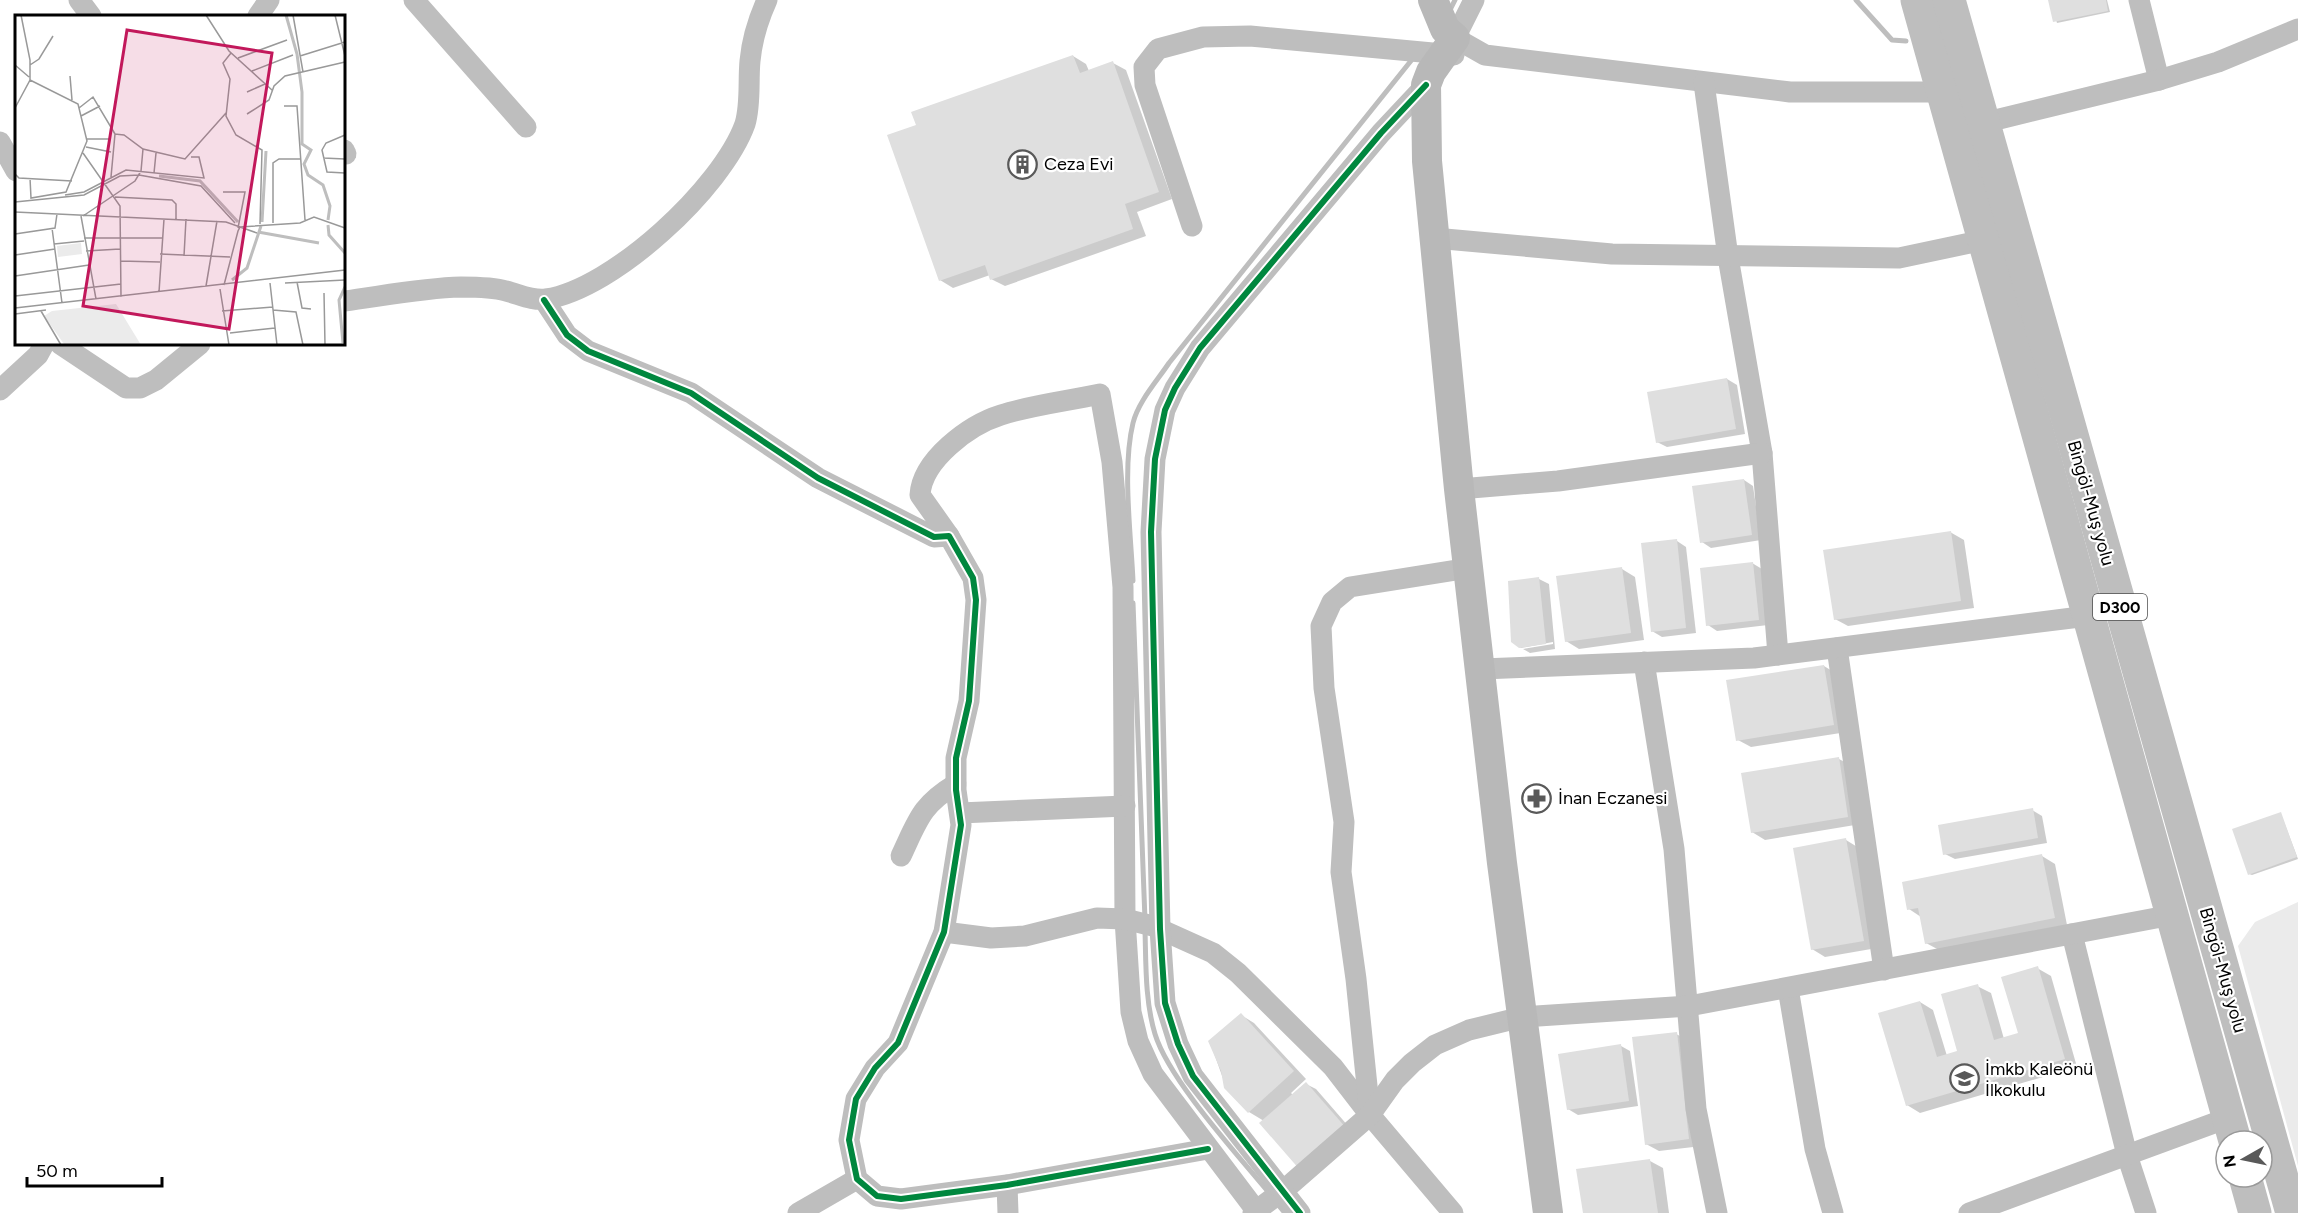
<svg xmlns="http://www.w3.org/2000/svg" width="2298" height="1213" viewBox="0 0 2298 1213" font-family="Figtree,sans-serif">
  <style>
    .green { fill: #ebebeb }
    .shadow { fill: #0003 }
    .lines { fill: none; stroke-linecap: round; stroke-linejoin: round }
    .stream { stroke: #bebebe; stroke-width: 5 }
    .building { fill: #dfdfdf }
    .street { stroke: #bebebe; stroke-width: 21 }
    .secondary { stroke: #b8b8b8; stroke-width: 30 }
    .highway { stroke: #bebebe; stroke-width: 33 }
    .cycleway-casing { stroke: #fff; stroke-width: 10 }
    .cycleway { stroke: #00873e; stroke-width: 6 }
    .labels { text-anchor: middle; stroke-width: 4.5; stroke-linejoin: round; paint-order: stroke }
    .shield { fill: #fff; stroke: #4c4c4c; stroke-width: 1.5 }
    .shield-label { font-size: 16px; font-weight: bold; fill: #000 }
    .poi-label { font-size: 18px; fill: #000; stroke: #fff; text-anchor: start }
    .street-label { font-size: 18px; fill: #000; stroke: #fff }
    .inset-river { fill: none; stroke: #bebebe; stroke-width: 3 }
    .inset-road { fill: none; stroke: #999; stroke-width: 1.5 }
    .view { fill: #c2185b; fill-opacity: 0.15; stroke: #c2185b; stroke-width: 3 }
    .inset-edge { fill: none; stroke: #000; stroke-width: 3 }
  </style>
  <rect width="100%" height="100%" fill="#fff"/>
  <path class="green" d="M 2298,902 L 2298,1166 L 2238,946 L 2255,922 Z"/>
  <g class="shadow">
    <path d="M 2050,0 L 2107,0 L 2110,12 L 2057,23 Z"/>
    <path d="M 1073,56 L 1086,64 L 1089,71 L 1113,63 L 1126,70 L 1172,199 L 1137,212 L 1146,236 L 1005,286 L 991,279 L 990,275 L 953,288 L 940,280 L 918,126 Z"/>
    <path d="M 1727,379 L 1737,385 L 1745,434 L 1667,447 L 1657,442 Z"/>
    <path d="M 1744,480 L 1753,486 L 1761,540 L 1711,548 L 1702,542 Z"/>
    <path d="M 1950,532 L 1964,540 L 1974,608 L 1848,626 L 1835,619 Z"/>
    <path d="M 1677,541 L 1686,547 L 1696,633 L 1662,637 L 1652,631 Z"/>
    <path d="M 1752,563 L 1762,569 L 1768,625 L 1717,631 L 1708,625 Z"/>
    <path d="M 1622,569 L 1635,577 L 1644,640 L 1579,649 L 1566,641 Z"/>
    <path d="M 1539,579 L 1549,584 L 1555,649 L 1530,653 L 1523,649 L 1553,644 L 1553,642 L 1521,648 L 1513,641 Z"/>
    <path d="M 1824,666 L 1837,674 L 1847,732 L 1751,747 L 1738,740 Z"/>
    <path d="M 1839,759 L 1852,766 L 1861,824 L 1765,840 L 1752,832 Z"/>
    <path d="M 2032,810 L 2042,816 L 2047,843 L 1955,859 L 1945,854 Z"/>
    <path d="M 2281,814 L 2298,859 L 2252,875 L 2249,874 Z"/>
    <path d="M 1846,840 L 1859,848 L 1877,948 L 1825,957 L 1812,949 Z"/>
    <path d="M 2042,856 L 2055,864 L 2067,925 L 1939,950 L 1926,943 L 1921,917 L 1909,909 Z"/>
    <path d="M 2037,968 L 2051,976 L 2077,1067 L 1920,1113 L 1907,1105 L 1920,1002 L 1933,1010 L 1947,1056 L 1959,1052 L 1977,986 L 1991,993 L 2004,1039 L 2020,1034 Z"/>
    <path d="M 1241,1015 L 1254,1023 L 1306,1079 L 1291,1093 L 1293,1095 L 1306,1084 L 1316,1089 L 1356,1135 L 1264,1121 L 1249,1112 L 1226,1087 L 1210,1042 Z"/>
    <path d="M 1676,1034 L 1690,1041 L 1702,1146 L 1659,1151 L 1646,1144 Z"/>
    <path d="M 1621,1046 L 1630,1051 L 1638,1106 L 1578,1115 L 1568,1109 Z"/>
    <path d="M 1650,1161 L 1663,1168 L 1669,1213 L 1584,1213 Z"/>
  </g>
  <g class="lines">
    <g class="stream">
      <path d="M 1856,0 L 1892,40 L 1906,41"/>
      <path d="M 1449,12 L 1455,0"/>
      <path d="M 1133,581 C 1131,535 1122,468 1133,423 C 1138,402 1157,381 1169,363 L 1414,57"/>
      <path d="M 1133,603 L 1145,920"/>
      <path d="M 1145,930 C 1146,964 1145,1001 1155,1034 C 1169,1080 1238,1155 1270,1194"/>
      <path d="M 1275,1201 L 1285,1213"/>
    </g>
  </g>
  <g class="building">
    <path d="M 2048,0 L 2106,0 L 2108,11 L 2053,22 Z"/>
    <path d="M 1073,55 L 1080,73 L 1113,61 L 1159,192 L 1125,204 L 1133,229 L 990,280 L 985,265 L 939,281 L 887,135 L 916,125 L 911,112 Z"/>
    <path d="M 1727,378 L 1736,429 L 1656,443 L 1647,392 Z"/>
    <path d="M 1744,479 L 1752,535 L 1700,543 L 1692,486 Z"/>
    <path d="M 1951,531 L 1961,601 L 1834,620 L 1823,550 Z"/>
    <path d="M 1677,539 L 1686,628 L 1651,632 L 1641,543 Z"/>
    <path d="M 1753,562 L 1759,620 L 1706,626 L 1700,568 Z"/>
    <path d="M 1622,567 L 1631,633 L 1565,642 L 1556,576 Z"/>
    <path d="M 1539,577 L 1546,644 L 1519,648 L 1511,642 L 1508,581 Z"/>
    <path d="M 1824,665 L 1834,725 L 1736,741 L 1726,680 Z"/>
    <path d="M 1839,757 L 1848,817 L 1751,833 L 1741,773 Z"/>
    <path d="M 2033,808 L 2038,838 L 1943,855 L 1938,825 Z"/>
    <path d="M 2281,812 L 2297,857 L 2248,875 L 2232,829 Z"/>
    <path d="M 1846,838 L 1864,941 L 1811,950 L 1793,848 Z"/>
    <path d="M 2042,854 L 2055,918 L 1925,944 L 1918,908 L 1907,910 L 1902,882 Z"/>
    <path d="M 2038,966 L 2065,1059 L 1906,1106 L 1878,1013 L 1920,1001 L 1937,1057 L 1957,1051 L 1941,994 L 1978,984 L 1994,1040 L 2018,1033 L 2001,977 Z"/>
    <path d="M 1241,1013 L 1294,1071 L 1248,1113 L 1224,1088 L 1221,1071 L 1208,1041 Z"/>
    <path d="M 1677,1032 L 1689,1139 L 1645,1145 L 1632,1037 Z"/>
    <path d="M 1621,1044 L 1629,1101 L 1567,1110 L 1558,1054 Z"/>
    <path d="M 1306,1082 L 1347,1129 L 1300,1170 L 1259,1123 Z"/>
    <path d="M 1650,1159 L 1658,1213 L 1583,1213 L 1576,1169 Z"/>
  </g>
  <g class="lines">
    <g class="street">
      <path d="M 79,0 L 91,16"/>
      <path d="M 414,0 L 526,127"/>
      <path d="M 1474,0 L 1455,38 L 1485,55 L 1790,92 L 1943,92"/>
      <path d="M 2139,0 L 2159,80"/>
      <path d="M 258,16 L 269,0"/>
      <path d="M 1704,83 L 1728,257 L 1762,453 L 1778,655"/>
      <path d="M 1983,123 L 2159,80 L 2218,62 L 2298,29"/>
      <path d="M 0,142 L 16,171"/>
      <path d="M 344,150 L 346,154"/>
      <path d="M 1192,226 L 1145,85 L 1144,67 L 1158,49 L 1203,37 L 1250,36 L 1454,55"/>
      <path d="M 1434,238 L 1612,254 L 1899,258 L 1984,240"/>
      <path d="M 544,300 L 567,335 L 588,351 L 691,393 L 818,478 L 934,537 L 949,536 L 973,578 L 976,600 L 969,701 L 956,758 L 956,790 L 961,825 L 944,932 L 898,1043 L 875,1068 L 856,1099 L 849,1140 L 857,1179 L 877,1196 L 901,1199 L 1007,1185 L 1208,1149"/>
      <path d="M 344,301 C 382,296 422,288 461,287 C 475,287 493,287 506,291 C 519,294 532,301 546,299 C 613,289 722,188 745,124 C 751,104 748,81 750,61 C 752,39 758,20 767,0"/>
      <path d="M 60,344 L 126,388 L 140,388 L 156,380 L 200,344"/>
      <path d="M 0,390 L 38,355 L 44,344"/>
      <path d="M 1459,489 L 1558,481 L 1762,453"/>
      <path d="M 949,536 L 920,495 C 922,460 969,425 1001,415 C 1032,405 1068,401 1100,394 L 1112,462 L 1123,587 L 1125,919 L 1131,1012 L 1138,1041 L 1153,1074 L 1258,1213"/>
      <path d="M 1837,648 L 1884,970"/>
      <path d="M 1644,662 L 1674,849 L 1696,1109 L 1717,1213"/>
      <path d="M 1482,669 L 1754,658 L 2088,616"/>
      <path d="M 960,813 L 1125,806"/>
      <path d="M 901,856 C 918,820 921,805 956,784"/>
      <path d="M 944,932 L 991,938 L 1025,936 L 1097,918 L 1125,919 L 1153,926 L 1213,953 L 1238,973 L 1333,1067 L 1370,1115 L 1453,1213"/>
      <path d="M 2072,934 L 2127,1155 L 2146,1213"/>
      <path d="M 1788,988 L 1815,1149 L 1833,1213"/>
      <path d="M 1370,1115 L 1356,979 L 1341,872 L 1344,822 L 1324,688 L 1321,626 L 1332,602 L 1350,587 L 1469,568"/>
      <path d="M 1007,1185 L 1008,1213"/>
      <path d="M 798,1213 L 857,1179"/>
      <path d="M 1253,1213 L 1284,1190 L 1370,1115 L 1395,1080 L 1412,1063 L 1435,1045 L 1469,1030 L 1522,1017 L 1689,1006 L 2172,915"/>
      <path d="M 1300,1213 L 1193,1076 L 1178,1044 L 1165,1003 L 1160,929 L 1151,532 L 1155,459 L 1165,410 L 1175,388 L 1200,348 L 1381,133 L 1426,85"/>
      <path d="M 1969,1213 L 2228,1118"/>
    </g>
    <path class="secondary" d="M 1433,0 L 1445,29 L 1455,38 L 1431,72 L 1426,85 L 1427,161 L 1459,489 L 1502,863 L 1548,1213"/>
    <g class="highway">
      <path d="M 1917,0 L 2235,1141"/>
      <path d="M 1949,0 L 2292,1213"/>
      <path d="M 2245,1177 L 2255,1213"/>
    </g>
    <defs>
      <g id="cycleway">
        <path d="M 544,300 L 567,335 L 588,351 L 691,393 L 818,478 L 934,537 L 949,536 L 973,578 L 976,600 L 969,701 L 956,758 L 956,790 L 961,825 L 944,932 L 898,1043 L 875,1068 L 856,1099 L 849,1140 L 857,1179 L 877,1196 L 901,1199 L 1007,1185 L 1208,1149"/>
        <path d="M 1300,1213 L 1193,1076 L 1178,1044 L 1165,1003 L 1160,929 L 1151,532 L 1155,459 L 1165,410 L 1175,388 L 1200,348 L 1381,133 L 1426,85"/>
      </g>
    </defs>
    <use href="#cycleway" class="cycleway-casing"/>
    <use href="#cycleway" class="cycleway"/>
  </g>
  <defs>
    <symbol id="building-ring" viewBox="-11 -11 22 22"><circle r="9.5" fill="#fff" stroke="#595959" stroke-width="1.5"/><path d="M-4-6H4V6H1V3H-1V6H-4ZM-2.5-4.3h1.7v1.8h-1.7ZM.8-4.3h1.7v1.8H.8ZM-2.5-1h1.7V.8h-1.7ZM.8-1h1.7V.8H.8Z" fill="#595959"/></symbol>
    <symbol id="pharmacy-ring" viewBox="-11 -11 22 22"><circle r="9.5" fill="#fff" stroke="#595959" stroke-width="1.5"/><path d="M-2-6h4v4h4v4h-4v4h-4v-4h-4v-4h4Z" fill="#595959"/></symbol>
    <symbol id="school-ring" viewBox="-11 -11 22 22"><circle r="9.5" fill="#fff" stroke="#595959" stroke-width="1.5"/><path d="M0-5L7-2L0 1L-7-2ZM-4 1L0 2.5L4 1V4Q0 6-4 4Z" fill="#595959"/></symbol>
  </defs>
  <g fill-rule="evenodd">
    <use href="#building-ring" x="1006" y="148" width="33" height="33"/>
    <use href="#pharmacy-ring" x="1520" y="782" width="33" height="33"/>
    <use href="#school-ring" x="1948" y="1062" width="33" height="33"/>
  </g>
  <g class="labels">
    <rect class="shield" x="2093" y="594" width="54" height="26" rx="4.5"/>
    <g class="shield-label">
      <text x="2120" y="613">D300</text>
    </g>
    <g class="poi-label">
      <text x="1044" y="170">Ceza Evi</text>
      <text x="1558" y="804">İnan Eczanesi</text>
      <text x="1985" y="1075">İmkb Kaleönü<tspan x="1985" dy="21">İlkokulu</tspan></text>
    </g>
    <g class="street-label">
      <text transform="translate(2091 503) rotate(74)" y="6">Bingöl-Muş yolu</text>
      <text transform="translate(2223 970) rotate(74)" y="6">Bingöl-Muş yolu</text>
    </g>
  </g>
  <g transform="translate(15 15)">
    <rect width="330" height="330" fill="#fff"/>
    <path d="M 66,228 L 67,239 L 43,242 L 42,231 ZM 101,289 L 126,330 L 49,329 L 29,301 L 37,296 Z" fill="#ebebeb"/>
    <path class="inset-river" d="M 271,0 L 282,39 L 287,77 L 287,129 L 296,135 L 289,149 L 293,160 L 308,170 L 315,191 L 313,205M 144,161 L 185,166 L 223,207M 247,207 L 251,136M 313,210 L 314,220 L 330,238M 243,217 L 304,228M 217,265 L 232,253 L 246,211M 328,328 L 324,285 L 330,272"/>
    <path class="inset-road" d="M 191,0 L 214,36 L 257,75M 278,0 L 288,57M 320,0 L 330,41M 216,38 L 208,48 L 215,64 L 211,101 L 221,120 L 247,135 L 245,209M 285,41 L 330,27M 223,43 L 272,25M 0,50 L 14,62M 15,50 L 24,44 L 38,21M 237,56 L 278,40M 55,61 L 57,85M 232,77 L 250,69M 269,91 L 282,91 L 290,205M 0,93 L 15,65 L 15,45 L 6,0M 64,93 L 78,82 L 100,119M 232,99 L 254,85 L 259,71 L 270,61 L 330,47M 66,101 L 85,91M 330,120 L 311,128 L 307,135 L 312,157 L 330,158M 72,124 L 96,124M 71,132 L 96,137M 68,138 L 105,191 L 106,282M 308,143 L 330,144M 139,158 L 141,138M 0,159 L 4,163 L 57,166M 96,162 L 100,119 L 109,120 L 128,134 L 170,144 L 211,98M 15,163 L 16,183 L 51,177 L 72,126 L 63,89 L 15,65M 208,177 L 230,177 L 223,213M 50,180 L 69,177 L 111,155 L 189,163 L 184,142 L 176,142M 100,182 L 157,185 L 161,189 L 161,204M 0,187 L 69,180 L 105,161 L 124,160 L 186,171 L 220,208M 0,197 L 211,207 L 225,212 L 285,208 L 299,202 L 330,213M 66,201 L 81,284M 68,201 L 120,166 L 126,156 L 128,134M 258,208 L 258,148 L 264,144 L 285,144M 37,213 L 47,288M 0,219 L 40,213 L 42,199M 69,223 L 147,223M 39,229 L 69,226M 71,236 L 105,234M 145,239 L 215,242M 0,240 L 40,234M 169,241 L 171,204M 105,246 L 145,247M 0,261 L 74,250M 282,267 L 287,293 L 296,294M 255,268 L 262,330M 270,268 L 330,265M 209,270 L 223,216 L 225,212 L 242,218M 191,271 L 202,206M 205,274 L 214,330M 144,277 L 149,204M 309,278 L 310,330M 0,281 L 106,269M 0,293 L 330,255M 258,295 L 281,297 L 288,330M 26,296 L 46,330M 207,296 L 258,292M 0,299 L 31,295M 215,318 L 260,313"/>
    <path class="view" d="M 112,15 L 257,38 L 214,314 L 68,291 Z"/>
    <rect width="330" height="330" class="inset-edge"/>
  </g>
  <g transform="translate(2244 1159) rotate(261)"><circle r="28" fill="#ffffff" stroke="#999999" stroke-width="1.5"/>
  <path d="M0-4.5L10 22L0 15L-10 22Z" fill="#595959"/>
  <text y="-9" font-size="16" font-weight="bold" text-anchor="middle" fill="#000000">N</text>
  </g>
  <path d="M27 1177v9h135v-9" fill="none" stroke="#000000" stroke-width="3"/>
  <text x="36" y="1177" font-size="18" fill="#000000" stroke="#ffffff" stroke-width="4.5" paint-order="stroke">50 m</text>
</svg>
